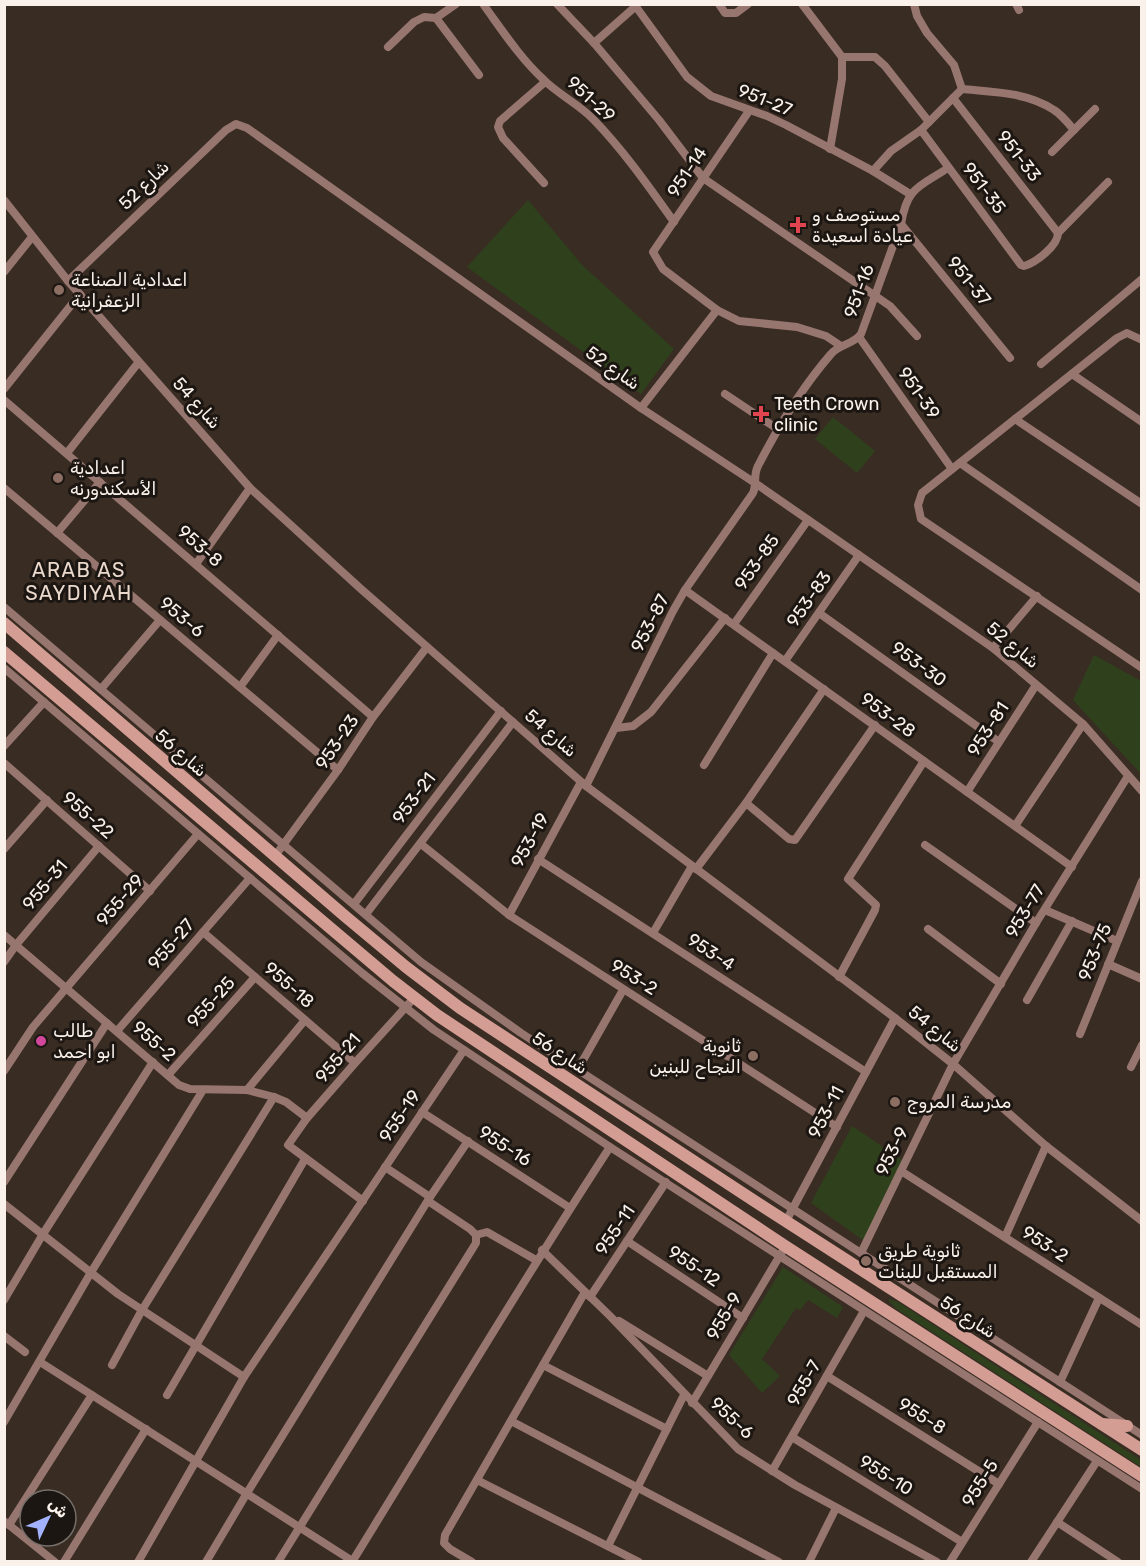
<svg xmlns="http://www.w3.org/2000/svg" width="1146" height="1566" viewBox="0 0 1146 1566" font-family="Rubik,Cairo,sans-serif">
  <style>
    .green { fill: #2f411c }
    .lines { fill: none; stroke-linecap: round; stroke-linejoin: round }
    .street { stroke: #987670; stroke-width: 8 }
    .secondary { stroke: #d39d94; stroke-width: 12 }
    .health-dot { fill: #e0444e; stroke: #1c1612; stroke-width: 2 }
    .education-dot { fill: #8d6e63; stroke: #1c1612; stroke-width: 2 }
    .hotel-dot { fill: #d1479c; stroke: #1c1612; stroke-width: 2 }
    .labels { text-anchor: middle; stroke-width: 6; stroke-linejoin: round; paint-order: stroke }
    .street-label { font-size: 18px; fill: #faf1eb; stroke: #1c1612 }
    .poi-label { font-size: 18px; fill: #faf1eb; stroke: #1c1612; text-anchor: start }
    .neighbourhood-label { font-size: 20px; letter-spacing: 1.5px; fill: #ead9cc; stroke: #1c1612 }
  </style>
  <rect width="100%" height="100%" fill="#392c23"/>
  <g class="green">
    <path d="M 528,200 L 582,265 L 674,349 L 641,394 L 467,267 Z"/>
    <path d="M 833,417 L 875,451 L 857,473 L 815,439 Z"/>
    <path d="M 1094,655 L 1141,681 L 1141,774 L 1073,700 Z"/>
    <path d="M 852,1126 L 902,1160 L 864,1241 L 811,1203 Z"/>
    <path d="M 783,1267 L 843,1307 L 837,1318 L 808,1300 L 800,1310 L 796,1308 L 762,1359 L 780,1376 L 762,1393 L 729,1355 Z"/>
    <path d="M 889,1299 L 898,1302 L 1141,1460 L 1141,1467 L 895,1308 L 888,1300 Z"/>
  </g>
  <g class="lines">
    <g class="street">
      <path d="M 483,4 C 502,30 520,58 544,80 C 559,95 579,104 594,120 C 624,151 649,187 674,222"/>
      <path d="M 557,4 L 594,43 L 659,120 L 703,178 L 890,306 L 917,336"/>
      <path d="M 634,4 L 687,77 L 711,96 L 767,116 L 786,125 L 873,171 L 910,194"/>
      <path d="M 719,4 L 725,13 L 736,13 L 748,4"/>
      <path d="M 802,4 L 842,57 L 875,57 L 885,66 L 929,122"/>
      <path d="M 914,4 L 917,16 L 927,33 L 954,65 L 962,89"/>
      <path d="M 1016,4 L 1019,10"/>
      <path d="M 436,18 L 479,75"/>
      <path d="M 594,43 L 636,6"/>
      <path d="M 388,47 L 414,22 L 424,17 L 436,18 L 456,4"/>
      <path d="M 962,89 C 993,92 1027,92 1054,110 C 1062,115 1068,123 1074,130"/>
      <path d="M 953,98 L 1058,233"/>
      <path d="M 749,111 L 653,252 L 663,269 L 717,310 L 739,321 L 797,327 L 826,336 L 841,346"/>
      <path d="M 921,130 L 1021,265 L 1024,266 C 1035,263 1058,246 1058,233 L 1108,182"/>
      <path d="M 830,149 L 842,79 L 842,57"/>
      <path d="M 1052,152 L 1095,109"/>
      <path d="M 873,171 L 891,151 L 921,130 L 962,89"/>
      <path d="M 544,183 L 503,138 L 498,127 L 500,121 L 545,82"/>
      <path d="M 4,200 L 68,281 L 250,488 L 361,589 L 586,786 L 895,1018 L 953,1064 L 1046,1146 L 1142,1221"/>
      <path d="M 901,224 L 1010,358"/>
      <path d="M 4,272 L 32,237"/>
      <path d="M 68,281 L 226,130 L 236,124 L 247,128 L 641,408 L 755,483 L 993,648 L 1083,724 L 1142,791"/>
      <path d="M 859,337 L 952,469"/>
      <path d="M 1142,340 L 1127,333 L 1117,338 L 922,493 L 918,505 L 921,519 L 1142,668"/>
      <path d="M 1041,364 L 1142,279"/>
      <path d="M 1072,374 L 1142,422"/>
      <path d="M 4,389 L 80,294"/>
      <path d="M 725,394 L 779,430"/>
      <path d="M 4,400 L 373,717"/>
      <path d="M 641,408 L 717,310"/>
      <path d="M 1015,419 L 1142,504"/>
      <path d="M 67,453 L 138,363"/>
      <path d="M 960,463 L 1142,590"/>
      <path d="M 4,488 L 338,770"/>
      <path d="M 57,533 L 100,482"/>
      <path d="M 196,564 L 250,488"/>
      <path d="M 685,590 L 1072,867"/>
      <path d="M 4,607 L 421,962 L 521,1033 L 1142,1435"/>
      <path d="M 819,613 L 999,742"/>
      <path d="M 734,624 L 808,520"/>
      <path d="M 993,648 L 1037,596"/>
      <path d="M 785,661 L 859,555"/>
      <path d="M 4,668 L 250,878 L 362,973 L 434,1030 L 610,1147 L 1142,1489"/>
      <path d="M 240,687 L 278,635"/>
      <path d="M 101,689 L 160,620"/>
      <path d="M 616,728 L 633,726 L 651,712 L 725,618"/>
      <path d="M 4,746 L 44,702"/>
      <path d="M 4,763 L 150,891"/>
      <path d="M 704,765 L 773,653"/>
      <path d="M 586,786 L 673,611 L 685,590 L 753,493 C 757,484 753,475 758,466 C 777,429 804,385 831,354 C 839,344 853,345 861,334 L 901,224 C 907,187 919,187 948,168"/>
      <path d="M 967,792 L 1036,685"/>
      <path d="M 746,803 L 789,839 L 795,840 L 875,725"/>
      <path d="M 1015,826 L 1083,724"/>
      <path d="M 421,844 L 509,915 L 837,1127"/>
      <path d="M 925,845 L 1036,923"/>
      <path d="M 4,849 L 47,800"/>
      <path d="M 275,856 L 338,770 L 373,717 L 427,647"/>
      <path d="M 538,859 L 866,1072"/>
      <path d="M 696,869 L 746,803 L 824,689"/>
      <path d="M 354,904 L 501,711"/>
      <path d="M 1045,910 L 1117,941"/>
      <path d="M 366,914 L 513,722"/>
      <path d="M 509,915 L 581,782"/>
      <path d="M 928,929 L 1001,984"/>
      <path d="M 203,932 L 355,1063"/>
      <path d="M 653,933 L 692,866"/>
      <path d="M 4,935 L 179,1085 L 190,1089 L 247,1090 L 274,1097 L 286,1102 L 307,1118"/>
      <path d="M 4,962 L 16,945 L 99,846"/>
      <path d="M 1108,964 L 1142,979"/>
      <path d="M 839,977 L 875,910 L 876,905 L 848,879 L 924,761"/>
      <path d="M 1027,1000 L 1072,921"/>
      <path d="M 117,1031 L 250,878"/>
      <path d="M 1080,1034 L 1142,881"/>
      <path d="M 1131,1067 L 1142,1045"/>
      <path d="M 578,1069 L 623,990"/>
      <path d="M 4,1071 L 33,1027 L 198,834"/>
      <path d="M 168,1075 L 255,977"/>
      <path d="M 247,1090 L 305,1020"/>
      <path d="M 422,1112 L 570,1208"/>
      <path d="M 385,1167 L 430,1197"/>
      <path d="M 901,1171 L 1142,1325"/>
      <path d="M 4,1182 L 107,1023"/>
      <path d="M 363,1201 L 288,1145 L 307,1118 L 355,1063 L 414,998"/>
      <path d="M 428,1201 L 470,1229 L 476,1235"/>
      <path d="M 4,1204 L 118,1294 L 244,1377"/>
      <path d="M 786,1221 L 895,1018"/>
      <path d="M 476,1235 L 487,1232 L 536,1260"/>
      <path d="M 1005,1237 L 1046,1146"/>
      <path d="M 627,1241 L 743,1318"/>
      <path d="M 542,1250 L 610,1316 L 738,1449 L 795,1485 L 937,1562"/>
      <path d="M 861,1253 L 953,1064 L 1036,923 L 1128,776"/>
      <path d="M 590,1297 L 666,1182"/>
      <path d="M 4,1300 L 43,1234 L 153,1062"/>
      <path d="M 619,1321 L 708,1376"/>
      <path d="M 4,1336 L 25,1352"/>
      <path d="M 40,1362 L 354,1562"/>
      <path d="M 112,1365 L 142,1310 L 274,1097"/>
      <path d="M 543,1365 L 667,1429"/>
      <path d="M 827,1376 L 999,1484"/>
      <path d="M 1060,1382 L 1099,1298"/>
      <path d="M 167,1395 L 305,1159"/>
      <path d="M 692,1403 L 782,1252"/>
      <path d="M 511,1421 L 779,1562"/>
      <path d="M 4,1422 L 90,1274 L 203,1090"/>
      <path d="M 792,1437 L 962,1542"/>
      <path d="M 772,1471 L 864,1311"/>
      <path d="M 477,1480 L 639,1562"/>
      <path d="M 4,1521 L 55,1562"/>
      <path d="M 1057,1522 L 1118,1562"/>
      <path d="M 9,1525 L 92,1395"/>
      <path d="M 608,1546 L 684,1395"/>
      <path d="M 64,1562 L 146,1429"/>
      <path d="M 138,1562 L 244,1377 L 464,1050"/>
      <path d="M 206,1562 L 247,1493 L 430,1197 L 468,1141"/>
      <path d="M 278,1562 L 476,1243 L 476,1235"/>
      <path d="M 352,1562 C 438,1423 521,1283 610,1147"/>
      <path d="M 472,1562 L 450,1549 L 444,1543 L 445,1535 L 585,1292"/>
      <path d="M 809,1562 L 836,1508"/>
      <path d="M 950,1562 L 1038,1422"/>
      <path d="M 1031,1562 L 1097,1461"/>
    </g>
    <g class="secondary">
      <path d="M 4,623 L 346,917 L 406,967 L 460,1008 L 756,1202 L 1142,1450"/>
      <path d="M 4,652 L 393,981 L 437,1015 L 785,1246 L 1142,1476"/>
      <path d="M 1102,1424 L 1127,1426"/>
    </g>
  </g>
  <g class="health-dot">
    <path d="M795 216h6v6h6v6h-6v6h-6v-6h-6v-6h6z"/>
    <path d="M758 405h6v6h6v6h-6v6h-6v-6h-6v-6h6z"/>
  </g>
  <g class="education-dot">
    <circle cx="59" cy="290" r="6"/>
    <circle cx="58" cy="478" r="6"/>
    <circle cx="753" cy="1056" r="6"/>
    <circle cx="895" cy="1102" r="6"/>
    <circle cx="866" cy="1261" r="6"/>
  </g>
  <circle class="hotel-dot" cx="41" cy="1041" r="6"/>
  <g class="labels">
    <g class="street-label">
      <text transform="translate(591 99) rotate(42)" y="6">951-29</text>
      <text transform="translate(765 100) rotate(22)" y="6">951-27</text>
      <text transform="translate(1019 156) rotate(52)" y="6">951-33</text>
      <text transform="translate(687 172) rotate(-56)" y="6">951-14</text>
      <text transform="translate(144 185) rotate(-44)" y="6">شارع 52</text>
      <text transform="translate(984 188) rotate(53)" y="6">951-35</text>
      <text transform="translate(969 281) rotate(51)" y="6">951-37</text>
      <text transform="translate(859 291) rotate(-70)" y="6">951-16</text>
      <text transform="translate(613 368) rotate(35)" y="6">شارع 52</text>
      <text transform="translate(919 393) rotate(55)" y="6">951-39</text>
      <text transform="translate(197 403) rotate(48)" y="6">شارع 54</text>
      <text transform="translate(200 546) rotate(41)" y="6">953-8</text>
      <text transform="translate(757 562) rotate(-55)" y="6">953-85</text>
      <text transform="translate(809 599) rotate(-55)" y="6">953-83</text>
      <text transform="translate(182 617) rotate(40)" y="6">953-6</text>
      <text transform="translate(650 623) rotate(-63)" y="6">953-87</text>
      <text transform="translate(1013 645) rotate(39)" y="6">شارع 52</text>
      <text transform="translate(919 664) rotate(36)" y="6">953-30</text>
      <text transform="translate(888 715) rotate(36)" y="6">953-28</text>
      <text transform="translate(988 729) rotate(-57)" y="6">953-81</text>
      <text transform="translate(551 733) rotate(41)" y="6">شارع 54</text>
      <text transform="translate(337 742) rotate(-56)" y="6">953-23</text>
      <text transform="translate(181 753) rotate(41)" y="6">شارع 56</text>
      <text transform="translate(414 798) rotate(-53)" y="6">953-21</text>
      <text transform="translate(88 815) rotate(41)" y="6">955-22</text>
      <text transform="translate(530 840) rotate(-61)" y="6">953-19</text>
      <text transform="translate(45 885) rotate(-50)" y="6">955-31</text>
      <text transform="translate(120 900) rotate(-49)" y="6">955-29</text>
      <text transform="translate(1025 911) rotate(-59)" y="6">953-77</text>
      <text transform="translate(171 944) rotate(-49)" y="6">955-27</text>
      <text transform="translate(711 952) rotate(33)" y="6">953-4</text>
      <text transform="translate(1095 952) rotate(-68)" y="6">953-75</text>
      <text transform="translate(634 977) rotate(32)" y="6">953-2</text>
      <text transform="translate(289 985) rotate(41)" y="6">955-18</text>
      <text transform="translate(211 1002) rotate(-48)" y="6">955-25</text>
      <text transform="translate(935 1029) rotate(39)" y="6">شارع 54</text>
      <text transform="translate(154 1041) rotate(41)" y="6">955-2</text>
      <text transform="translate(560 1053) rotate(33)" y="6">شارع 56</text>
      <text transform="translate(338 1058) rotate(-49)" y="6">955-21</text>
      <text transform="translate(826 1112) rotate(-62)" y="6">953-11</text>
      <text transform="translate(400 1116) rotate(-56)" y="6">955-19</text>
      <text transform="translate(505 1146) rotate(33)" y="6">955-16</text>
      <text transform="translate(892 1151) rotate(-64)" y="6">953-9</text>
      <text transform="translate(615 1230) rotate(-56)" y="6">955-11</text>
      <text transform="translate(1045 1244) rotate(33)" y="6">953-2</text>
      <text transform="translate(694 1266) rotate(34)" y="6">955-12</text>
      <text transform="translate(724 1316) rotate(-60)" y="6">955-9</text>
      <text transform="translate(968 1317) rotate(33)" y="6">شارع 56</text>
      <text transform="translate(804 1383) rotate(-60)" y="6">955-7</text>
      <text transform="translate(922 1416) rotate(32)" y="6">955-8</text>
      <text transform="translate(732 1418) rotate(43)" y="6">955-6</text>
      <text transform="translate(886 1475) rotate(32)" y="6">955-10</text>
      <text transform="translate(980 1483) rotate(-58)" y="6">955-5</text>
    </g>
    <g class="poi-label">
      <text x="812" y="221">مستوصف و<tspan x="812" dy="21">عيادة اسعيدة</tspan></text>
      <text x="71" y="286">اعدادية الصناعة<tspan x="71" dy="21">الزعفرانية</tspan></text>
      <text x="774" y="410">Teeth Crown<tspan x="774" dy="21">clinic</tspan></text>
      <text x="70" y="474">اعدادية<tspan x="70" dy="21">الأسكندورنه</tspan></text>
      <text x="53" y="1037">طالب<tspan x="53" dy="21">ابو احمد</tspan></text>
      <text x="741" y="1052" text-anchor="end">ثانوية<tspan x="741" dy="21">النجاح للبنين</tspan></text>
      <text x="907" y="1108">مدرسة المروج</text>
      <text x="878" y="1257">ثانوية طريق<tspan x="878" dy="21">المستقبل للبنات</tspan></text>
    </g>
    <g class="neighbourhood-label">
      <text x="79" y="577">ARAB AS<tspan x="79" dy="23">SAYDIYAH</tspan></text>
    </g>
  </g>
  <rect width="1146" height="1566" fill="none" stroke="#faf1eb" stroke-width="12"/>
  <g transform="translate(48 1518) rotate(46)"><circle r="28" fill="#1c1612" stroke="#756e69" stroke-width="1.5"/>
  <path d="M0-4.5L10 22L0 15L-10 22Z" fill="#a3b2fd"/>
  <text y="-9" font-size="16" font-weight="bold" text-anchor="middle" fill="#faf1eb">ش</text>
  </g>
</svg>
